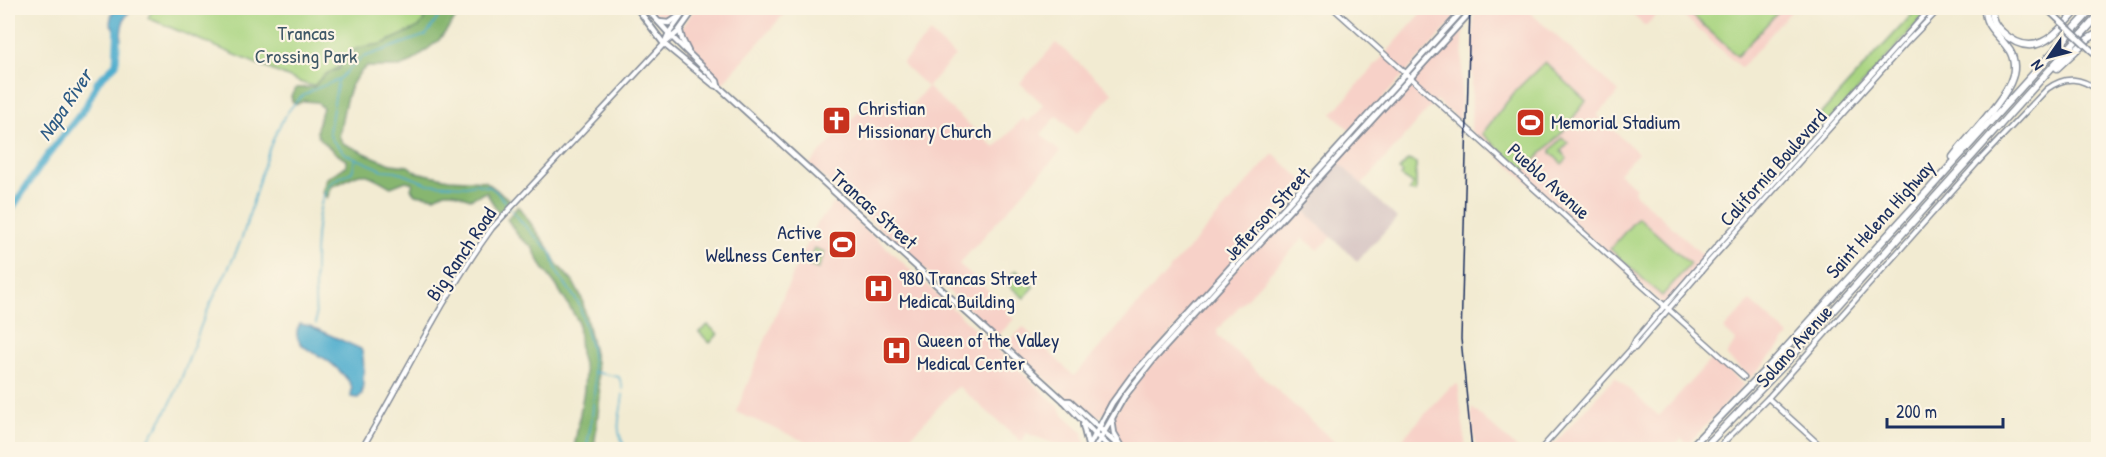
<svg xmlns="http://www.w3.org/2000/svg" width="2106" height="457" viewBox="0 0 2106 457" font-family="'Patrick Hand',sans-serif">
  <style>
    .built { fill: #f7d1c8 }
    .industrial { fill: #d2bfc0 }
    .green { fill: #aad582; stroke: #628270; stroke-width: 1.5 }
    .forest { fill: #87b670; stroke: #517267; stroke-width: 1.5 }
    .water { fill: #4fadce; stroke: #356e96; stroke-width: 1.5 }
    .lines { fill: none; stroke-linecap: round; stroke-linejoin: round }
    .stream { stroke: #4fadce; stroke-width: 1.5 }
    .river { stroke: #4fadce; stroke-width: 7 }
    .tertiary-casing { stroke: #868d98; stroke-width: 7 }
    .secondary-casing { stroke: #868d98; stroke-width: 8 }
    .motorway-casing { stroke: #868d98; stroke-width: 9 }
    .tertiary { stroke: #fff; stroke-width: 4 }
    .secondary { stroke: #fff; stroke-width: 4.5 }
    .motorway { stroke: #fff; stroke-width: 6 }
    .rail { stroke: #1b2f5e; stroke-width: 1.5 }
    .secondary-bridge-casing { stroke: #868d98; stroke-width: 8; stroke-linecap: butt }
    .secondary-bridge { stroke: #fff; stroke-width: 4.5 }
    .labels { text-anchor: middle; stroke-width: 4.5; stroke-linejoin: round; paint-order: stroke }
    .park-label { font-size: 20px; fill: #3f5867; stroke: #fcf5e5 }
    .poi-label { font-size: 20px; fill: #1b2f5e; stroke: #fcf5e5; text-anchor: start }
    .street-label { font-size: 20px; fill: #1b2f5e; stroke: #fcf5e5 }
    .water-label { font-size: 21px; font-style: italic; fill: #2d5b85; stroke: #fcf5e5 }
  </style>
  <rect width="100%" height="100%" fill="#fcf5e5"/>
  <filter id="ink" filterUnits="userSpaceOnUse"><feTurbulence type="fractalNoise" baseFrequency=".0167" numOctaves="2"/><feDisplacementMap in="SourceGraphic" scale="12" xChannelSelector="R" yChannelSelector="G"/><feConvolveMatrix kernelMatrix="1 2 1 2 8 2 1 2 1" color-interpolation-filters="sRGB"/></filter>
  <filter id="wash" filterUnits="userSpaceOnUse"><feTurbulence type="fractalNoise" baseFrequency=".008" numOctaves="4" result="noise"/><feDisplacementMap in="SourceGraphic" scale="24" xChannelSelector="R" yChannelSelector="G"/><feGaussianBlur stdDeviation="1.35" result="paint"/><feColorMatrix in="noise" values="0 0 0 0 0 0 0 0 0 0 0 0 0 0 0 0 0 1.4 0 .05"/><feComposite in="paint" operator="in"/></filter>
  <g filter="url(#wash)">
    <rect width="100%" height="100%" fill="#f2ebd2"/>
    <g class="built">
      <path d="M 646,8 L 687,8 L 673,21 L 663,23 Z"/>
      <path d="M 695,8 L 776,8 L 784,14 L 721,85 L 691,55 L 680,31 Z"/>
      <path d="M 1426,8 L 1465,8 L 1352,132 L 1332,114 Z"/>
      <path d="M 1474,8 L 1525,8 L 1619,92 L 1597,115 L 1638,153 L 1619,173 L 1636,188 L 1634,191 L 1636,194 L 1706,258 L 1665,306 L 1471,131 Z"/>
      <path d="M 1625,8 L 1664,8 L 1645,26 Z"/>
      <path d="M 1675,8 L 1794,8 L 1741,68 Z"/>
      <path d="M 1464,18 L 1460,121 L 1436,100 L 1362,185 L 1336,160 Z"/>
      <path d="M 930,33 L 955,56 L 927,87 L 995,148 L 1023,118 L 1028,122 L 1044,105 L 1020,83 L 1056,43 L 1113,93 L 1076,134 L 1057,116 L 1041,134 L 1060,152 L 959,264 L 1009,309 L 1006,312 L 1014,319 L 998,336 L 809,165 L 873,96 L 898,119 L 917,99 L 927,87 L 902,63 Z"/>
      <path d="M 1273,154 L 1306,183 L 1131,377 L 1107,412 L 1099,417 L 1090,418 L 1007,344 L 1023,327 L 1074,376 Z"/>
      <path d="M 1296,203 L 1332,237 L 1318,250 L 1303,238 L 1217,330 L 1218,336 L 1342,449 L 1126,449 L 1114,433 L 1112,418 L 1141,375 Z"/>
      <path d="M 833,204 L 837,204 L 887,248 L 1058,406 L 1064,415 L 1083,432 L 1085,442 L 1083,449 L 1068,449 L 1026,433 L 1022,442 L 958,386 L 899,449 L 823,449 L 736,412 L 782,299 L 813,229 Z"/>
      <path d="M 1750,301 L 1789,336 L 1751,378 L 1726,356 L 1736,340 L 1724,329 Z"/>
      <path d="M 1713,357 L 1744,385 L 1688,444 L 1677,434 L 1681,439 L 1670,449 L 1540,450 L 1548,442 L 1554,444 L 1615,377 L 1659,416 Z"/>
      <path d="M 1458,384 L 1466,449 L 1393,449 L 1450,387 Z"/>
      <path d="M 1472,408 L 1518,449 L 1476,449 L 1471,415 Z"/>
    </g>
    <path class="industrial" d="M 1336,160 L 1397,218 L 1357,261 L 1296,203 Z"/>
    <g class="green">
      <path d="M 153,8 L 449,8 L 429,26 L 346,61 L 313,86 L 302,83 L 148,18 Z"/>
      <path d="M 1695,8 L 1782,8 L 1737,56 L 1690,13 Z"/>
      <path d="M 1918,8 L 1931,8 L 1825,127 L 1816,119 Z"/>
      <path d="M 1545,62 L 1586,101 L 1559,136 L 1524,171 L 1482,134 L 1517,89 Z"/>
      <path d="M 1562,138 L 1568,143 L 1561,151 L 1567,159 L 1562,164 L 1551,153 L 1551,150 Z"/>
      <path d="M 1408,160 L 1416,163 L 1416,192 L 1409,191 L 1413,184 L 1401,176 L 1403,173 L 1399,170 Z"/>
      <path d="M 1638,217 L 1690,264 L 1662,296 L 1610,249 Z"/>
      <path d="M 814,248 L 825,252 L 818,269 L 807,265 Z"/>
      <path d="M 1016,270 L 1034,287 L 1024,298 L 1005,282 Z"/>
      <path d="M 708,325 L 718,334 L 710,343 L 699,332 Z"/>
    </g>
    <g class="forest">
      <path d="M 428,8 L 462,8 L 461,12 L 439,40 L 410,63 L 400,67 L 366,67 C 345,84 344,111 339,136 L 343,143 L 369,155 L 391,164 L 409,166 L 416,172 L 449,179 L 485,181 L 511,201 L 500,215 L 486,192 L 470,199 L 453,192 L 445,192 L 435,197 L 415,194 L 411,189 L 413,183 L 406,181 L 391,187 C 385,184 367,172 360,174 C 350,176 342,184 332,186 L 327,198 L 322,192 L 327,178 L 346,166 L 346,160 C 340,157 318,139 317,133 C 316,126 321,115 323,108 L 317,102 L 304,101 L 297,104 L 292,101 L 291,96 L 296,88 L 314,87 C 320,77 327,71 339,69 L 342,61 L 354,50 L 362,47 L 382,44 L 419,27 L 423,22 Z"/>
      <path d="M 518,206 L 548,247 L 556,263 L 573,282 L 582,299 L 596,363 L 600,396 L 594,449 L 574,449 L 584,390 L 585,372 L 580,353 L 578,321 L 556,285 L 543,268 L 532,247 L 519,237 L 507,219 Z"/>
    </g>
    <g class="water">
      <path d="M 117,8 L 134,8 C 124,14 121,26 121,38 L 110,23 L 112,13 Z"/>
      <path d="M 300,324 L 310,326 L 361,349 C 365,357 363,384 362,394 L 358,398 L 351,397 C 351,394 352,391 352,388 C 350,379 330,361 322,357 C 309,351 289,341 300,324 Z"/>
    </g>
    <g class="lines">
      <g class="stream">
        <path d="M 441,8 L 438,18 L 426,35 L 361,58 L 338,80 L 329,132 L 332,140 L 346,154 L 383,170 L 396,171 L 428,184 L 466,186 L 475,184 L 490,187 L 497,192 L 523,224 L 551,252 L 557,272 L 579,304 L 591,348 L 595,384 L 592,418 L 586,450"/>
        <path d="M 316,324 C 315,293 310,205 331,183 C 337,177 345,175 352,172 L 356,158"/>
        <path d="M 594,372 L 619,377 L 623,389"/>
        <path d="M 623,394 C 621,418 612,428 627,450"/>
        <path d="M 140,450 C 175,408 183,372 202,323 C 213,295 230,269 241,240 C 257,198 266,129 300,98 C 309,90 326,85 338,80"/>
      </g>
      <path class="river" d="M 8,214 L 45,159 L 85,108 L 98,81 L 116,64 L 118,24"/>
    </g>
  </g>
  <g filter="url(#ink)">
    <g class="lines">
      <defs>
        <g id="tertiary">
          <path d="M 1333,8 L 1744,377"/>
          <path d="M 1631,349 L 1635,348 L 1710,261 L 1907,42 L 1940,8"/>
          <path d="M 1768,398 L 1825,450"/>
          <path d="M 361,450 C 405,376 442,297 492,228 L 664,44"/>
          <path d="M 1540,450 L 1631,349 L 1636,339 L 1706,258 L 1931,8"/>
          <path d="M 1716,450 L 1768,398 L 1977,163 L 2047,89 C 2066,75 2081,78 2098,90"/>
        </g>
        <g id="secondary">
          <path d="M 637,8 L 664,44 L 714,85 L 718,86 L 1064,401 L 1095,434 L 1113,450"/>
          <path d="M 646,8 L 673,38 L 717,81 L 718,86"/>
          <path d="M 2046,8 L 2057,18"/>
          <path d="M 659,22 L 669,23 L 681,15"/>
          <path d="M 680,31 L 682,39 L 688,51"/>
          <path d="M 664,44 L 678,32 L 695,8"/>
          <path d="M 664,44 L 669,33 L 687,8"/>
          <path d="M 2091,50 L 2098,56"/>
          <path d="M 1064,401 L 1070,401 L 1123,450"/>
          <path d="M 1112,419 L 1114,433 L 1121,445"/>
          <path d="M 1083,425 L 1088,445"/>
          <path d="M 1087,450 L 1112,403 L 1131,377 L 1465,8"/>
          <path d="M 1094,450 L 1124,397 L 1154,359 L 1474,8"/>
          <path d="M 1099,450 L 1104,448 L 1110,449"/>
        </g>
        <g id="motorway">
          <path d="M 1992,8 C 1990,18 1994,25 2002,32 C 2035,63 2057,33 2079,8"/>
          <path d="M 2057,68 L 2088,39 L 2098,33"/>
          <path d="M 1953,157 C 1968,137 2006,99 2012,78 C 2016,68 2014,55 2007,47 C 1997,33 1984,26 1985,8"/>
          <path d="M 1688,450 L 1776,359 L 2093,8"/>
          <path d="M 1702,450 L 1784,365 L 2098,16"/>
        </g>
      </defs>
      <use href="#tertiary" class="tertiary-casing"/>
      <use href="#secondary" class="secondary-casing"/>
      <use href="#motorway" class="motorway-casing"/>
      <use href="#tertiary" class="tertiary"/>
      <use href="#secondary" class="secondary"/>
      <use href="#motorway" class="motorway"/>
      <path class="rail" d="M 1470,8 L 1461,339 L 1472,450"/>
      <defs>
        <path id="secondary-bridge" d="M 2057,18 L 2091,50"/>
      </defs>
      <use href="#secondary-bridge" class="secondary-bridge-casing"/>
      <use href="#secondary-bridge" class="secondary-bridge"/>
    </g>
  </g>
  <defs>
    <symbol id="church-square" viewBox="-11 -11 22 22"><rect x="-9" y="-9" width="18" height="18" rx="4" fill="#c8321e" stroke="#fcf5e5"/><path d="M-1.2-6h2.4v3.5h3.3v2.4h-3.3V6h-2.4V-.1h-3.3v-2.4h3.3Z" fill="#fff"/></symbol>
    <symbol id="stadium-square" viewBox="-11 -11 22 22"><rect x="-9" y="-9" width="18" height="18" rx="4" fill="#c8321e" stroke="#fcf5e5"/><path d="M0-5a6.5 5 0 1 0 0 10a6.5 5 0 1 0 0-10ZM-3.5-1.8h7v3.6h-7Z" fill="#fff"/></symbol>
    <symbol id="hospital-square" viewBox="-11 -11 22 22"><rect x="-9" y="-9" width="18" height="18" rx="4" fill="#c8321e" stroke="#fcf5e5"/><path d="M-5-5h3v3.5h4V-5h3V5h-3V1.5h-4V5h-3Z" fill="#fff"/></symbol>
  </defs>
  <g fill-rule="evenodd">
    <use href="#church-square" x="820" y="104" width="33" height="33"/>
    <use href="#stadium-square" x="1514" y="106" width="33" height="33"/>
    <use href="#stadium-square" x="826" y="228" width="33" height="33"/>
    <use href="#hospital-square" x="862" y="272" width="33" height="33"/>
    <use href="#hospital-square" x="880" y="334" width="33" height="33"/>
  </g>
  <g class="labels">
    <g class="park-label">
      <text x="306" y="40">Trancas<tspan x="306" dy="23">Crossing Park</tspan></text>
    </g>
    <g class="poi-label">
      <text x="858" y="115">Christian<tspan x="858" dy="23">Missionary Church</tspan></text>
      <text x="1551" y="129">Memorial Stadium</text>
      <text x="822" y="239" text-anchor="end">Active<tspan x="822" dy="23">Wellness Center</tspan></text>
      <text x="899" y="285">980 Trancas Street<tspan x="899" dy="23">Medical Building</tspan></text>
      <text x="917" y="347">Queen of the Valley<tspan x="917" dy="23">Medical Center</tspan></text>
    </g>
    <g class="street-label">
      <text transform="translate(1773 168) rotate(-48)" y="7">California Boulevard</text>
      <text transform="translate(1549 181) rotate(42)" y="7">Pueblo Avenue</text>
      <text transform="translate(874 209) rotate(42)" y="7">Trancas Street</text>
      <text transform="translate(1267 214) rotate(-48)" y="7">Jefferson Street</text>
      <text transform="translate(1880 219) rotate(-48)" y="7">Saint Helena Highway</text>
      <text transform="translate(461 254) rotate(-56)" y="7">Big Ranch Road</text>
      <text transform="translate(1794 346) rotate(-48)" y="7">Solano Avenue</text>
    </g>
    <g class="water-label">
      <text transform="translate(65 105) rotate(-56)" y="7">Napa River</text>
    </g>
  </g>
  <rect width="2106" height="457" fill="none" stroke="#fcf5e5" stroke-width="30"/>
  <g transform="translate(2049 57) rotate(235)" stroke="#fcf5e5" stroke-width="4.5" paint-order="stroke">
  <path d="M0-4.5L10 22L0 15L-10 22Z" fill="#1b2f5e"/>
  <text y="-9" font-size="16" font-weight="bold" text-anchor="middle" fill="#1b2f5e">N</text>
  </g>
  <path d="M1887 418v9h116v-9" fill="none" stroke="#1b2f5e" stroke-width="3"/>
  <text x="1896" y="418" font-size="18" fill="#1b2f5e" stroke="#fcf5e5" stroke-width="4.5" paint-order="stroke">200 m</text>
</svg>
